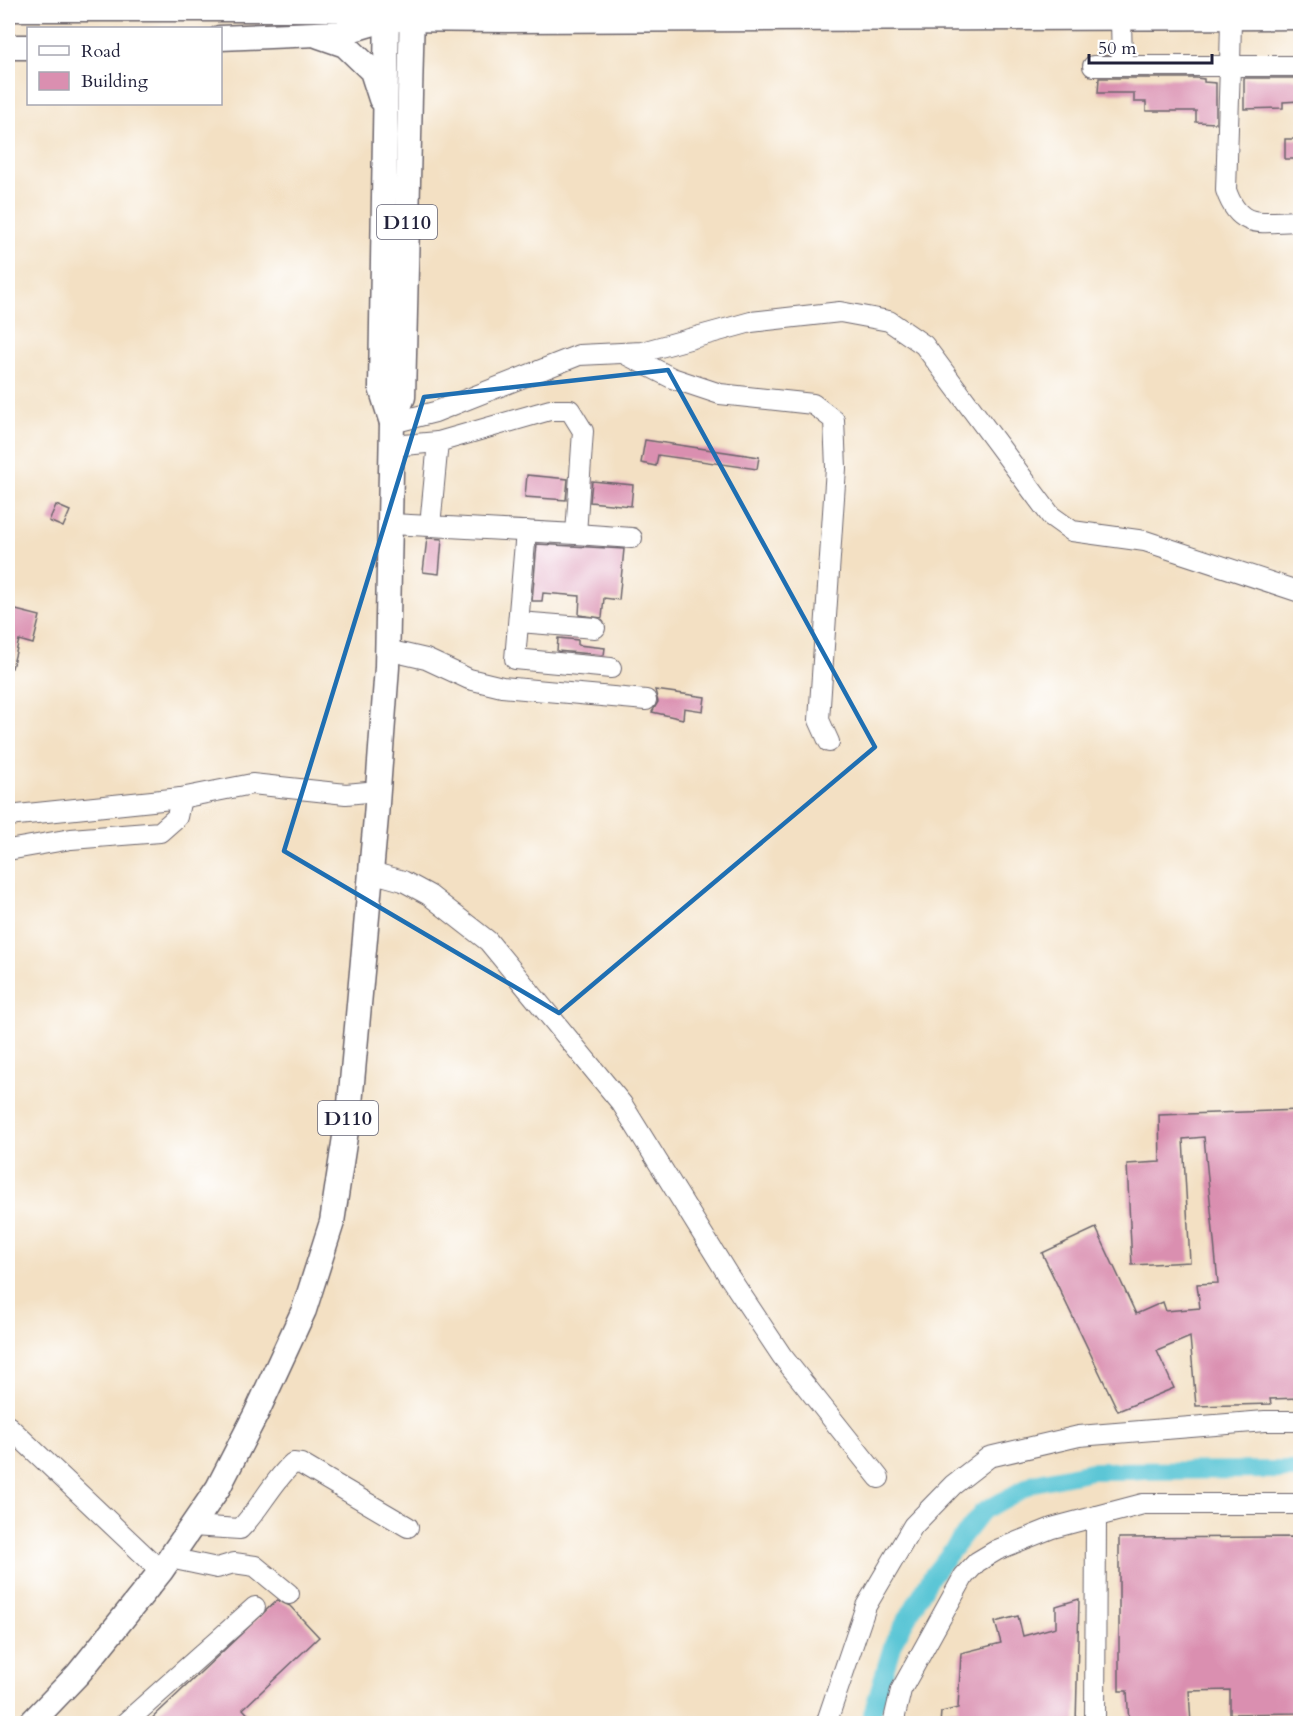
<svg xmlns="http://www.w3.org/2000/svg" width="1308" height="1731" viewBox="0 0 1308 1731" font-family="Cardo,serif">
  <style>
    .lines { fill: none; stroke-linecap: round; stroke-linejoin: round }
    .canal { stroke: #5cc6d6; stroke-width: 18 }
    .building { fill: #da8fb0 }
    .minor-casing { stroke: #6b646b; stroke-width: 22 }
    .major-casing { stroke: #6b646b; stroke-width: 27 }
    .minor { stroke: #fff; stroke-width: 20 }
    .major { stroke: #fff; stroke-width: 24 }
    .marked { fill: none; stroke: #1f6fb2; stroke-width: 4.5; stroke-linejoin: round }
    .labels { text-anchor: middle; stroke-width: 5; stroke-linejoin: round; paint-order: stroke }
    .shield { fill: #fff; stroke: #646476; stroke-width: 1.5 }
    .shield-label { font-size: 20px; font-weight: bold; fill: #22223b }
  </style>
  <rect width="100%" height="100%" fill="#fff"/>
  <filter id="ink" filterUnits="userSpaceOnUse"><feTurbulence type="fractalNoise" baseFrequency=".0167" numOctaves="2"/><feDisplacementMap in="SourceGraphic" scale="12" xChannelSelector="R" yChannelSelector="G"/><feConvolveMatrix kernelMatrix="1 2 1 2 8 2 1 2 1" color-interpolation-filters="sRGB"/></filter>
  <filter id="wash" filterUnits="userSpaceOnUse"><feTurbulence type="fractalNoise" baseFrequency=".008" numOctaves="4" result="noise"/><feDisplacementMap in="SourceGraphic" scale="24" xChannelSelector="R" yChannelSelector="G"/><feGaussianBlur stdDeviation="1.35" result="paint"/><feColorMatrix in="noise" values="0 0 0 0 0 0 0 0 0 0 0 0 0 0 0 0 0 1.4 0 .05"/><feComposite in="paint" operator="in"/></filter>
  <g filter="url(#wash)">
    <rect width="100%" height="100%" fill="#f3e0c3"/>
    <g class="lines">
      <path class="canal" d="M 869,1724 L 893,1643 L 931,1577 L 982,1512 L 1034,1483 L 1091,1471 L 1300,1470"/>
    </g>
    <g id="blocks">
      <g class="building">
        <path d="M 1099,78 L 1196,78 L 1204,79 L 1204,82 L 1216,83 L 1216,123 L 1196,122 L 1196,111 L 1146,111 L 1146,102 L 1134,102 L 1134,93 L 1098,93 Z"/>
        <path d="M 1244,78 L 1300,78 L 1300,101 L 1283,102 L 1283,108 L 1244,109 Z"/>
        <rect x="1285" y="139" width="15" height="20"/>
        <path d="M 645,440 L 759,457 L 757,469 L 658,455 L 656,466 L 641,463 Z"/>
        <path d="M 527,475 L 568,479 L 566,500 L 525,497 Z"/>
        <path d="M 592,481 L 633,485 L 631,506 L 590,502 Z"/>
        <path d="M 56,505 L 70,511 L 63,527 L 49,521 Z"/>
        <path d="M 427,538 L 442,539 L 439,574 L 423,572 Z"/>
        <path d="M 537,544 L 624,549 L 619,600 L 604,598 L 602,618 L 579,615 L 580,596 L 543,593 L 542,601 L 532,601 Z"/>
        <path d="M 8,608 L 40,616 L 33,644 L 19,640 L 12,668 L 8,668 Z"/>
        <path d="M 558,638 L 578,640 L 578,645 L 605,648 L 604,655 L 557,651 Z"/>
        <path d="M 655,690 L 705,697 L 703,711 L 684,708 L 683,719 L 652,712 L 658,702 Z"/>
        <path d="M 1300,1110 L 1300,1398 L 1270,1399 L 1271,1404 L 1196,1406 L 1190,1337 L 1157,1351 L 1174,1388 L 1118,1411 L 1042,1253 L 1096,1228 L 1136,1314 L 1163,1302 L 1166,1311 L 1200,1308 L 1197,1284 L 1218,1283 L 1204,1137 L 1183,1139 L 1190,1262 L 1132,1265 L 1127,1164 L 1160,1162 L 1159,1115 Z"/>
        <path d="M 1300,1537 L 1300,1713 L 1230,1714 L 1230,1690 L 1189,1691 L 1191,1724 L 1129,1724 L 1127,1691 L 1119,1691 L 1119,1538 Z"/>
        <path d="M 1079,1599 L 1076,1724 L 940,1724 L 941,1712 L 958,1708 L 961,1653 L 1001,1643 L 995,1622 L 1018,1616 L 1023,1636 L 1056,1627 L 1056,1606 Z"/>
        <path d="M 277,1600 L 290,1606 L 319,1637 L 243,1709 L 257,1724 L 146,1724 Z"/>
      </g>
    </g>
  </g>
  <g filter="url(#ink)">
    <use href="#blocks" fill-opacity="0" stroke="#6b646b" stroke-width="1.5"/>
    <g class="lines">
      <defs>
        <g id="minor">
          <path d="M 1121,18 L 1122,66"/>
          <path d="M 1093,66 L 1230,66 L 1231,18"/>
          <path d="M 1300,66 L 1230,66 L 1226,190 C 1240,232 1263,221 1300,221"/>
          <path d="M 625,354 L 672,378 L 720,394 L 813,404 L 834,420 L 836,468 L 819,720 L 829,742"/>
          <path d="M 392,423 L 435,412 L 579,355 L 642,352 L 751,322 L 840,312 L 889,321 L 924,345 L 1051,516 L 1072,531 L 1145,541 L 1300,592"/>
          <path d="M 392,446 L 438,442"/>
          <path d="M 391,524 L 430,526 L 438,442 L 550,410 L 570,410 L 583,431 L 576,534 L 430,526"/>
          <path d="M 526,531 L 515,659 L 611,668"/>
          <path d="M 576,534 L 632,538"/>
          <path d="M 519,622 L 595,628"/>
          <path d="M 387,650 L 426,659 L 469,679 L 502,687 L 646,700"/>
          <path d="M 8,816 L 181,798 L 252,784 L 346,794 L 378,791"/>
          <path d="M 8,850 L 71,839 L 160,832 L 177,817 L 181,798"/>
          <path d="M 371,872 L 403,881 L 429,895 L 488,941 L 622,1104 L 728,1275 L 782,1356 L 879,1478"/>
          <path d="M 8,1426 L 161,1571"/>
          <path d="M 192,1526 L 240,1529 C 260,1509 272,1482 293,1463 L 301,1464 L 408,1527"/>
          <path d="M 170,1558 L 217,1568 L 234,1563 L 255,1566 L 289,1594"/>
          <path d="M 124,1724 L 255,1607"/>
          <path d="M 826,1724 L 866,1606 L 913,1526 L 953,1485 L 989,1457 L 1079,1436 L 1265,1421 L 1300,1421"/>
          <path d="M 893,1724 L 901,1690 L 964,1576 L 977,1562 L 997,1550 L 1052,1528 L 1143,1504 L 1300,1504"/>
          <path d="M 1095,1724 L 1096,1516"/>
        </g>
        <g id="major">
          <path d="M 8,9 L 342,9 L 387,19 L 506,20 L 1300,17"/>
          <path d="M 319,36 L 345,45 L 372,71 L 381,99"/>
          <path d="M 220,38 L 340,33 L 384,20"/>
          <path d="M 8,47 L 28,47"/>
          <path d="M 392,423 L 403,397 L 412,8"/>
          <path d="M 30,1724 L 78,1674 L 161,1571 L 218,1488 L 256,1414 L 304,1310 L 332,1222 L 350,1104 L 376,817 L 387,667 L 392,423 L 381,388 L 387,8"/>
        </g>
      </defs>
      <use href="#minor" class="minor-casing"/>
      <use href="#major" class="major-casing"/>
      <use href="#minor" class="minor"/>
      <use href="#major" class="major"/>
    </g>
  </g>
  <path class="marked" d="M 668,370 L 875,747 L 559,1013 L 284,851 L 424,397 Z"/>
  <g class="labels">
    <g class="shield">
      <rect x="377" y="205" width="60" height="34" rx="4.5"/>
      <rect x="318" y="1101" width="60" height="34" rx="4.5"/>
    </g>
    <g class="shield-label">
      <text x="407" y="229">D110</text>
      <text x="348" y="1125">D110</text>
    </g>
  </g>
  <rect width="1308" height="1731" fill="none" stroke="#fff" stroke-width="30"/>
  <rect x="27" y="27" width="195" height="78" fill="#ffffff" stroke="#a7a7b1" stroke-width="1.5"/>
  <rect x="39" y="46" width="30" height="9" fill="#ffffff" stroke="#a7a7b1" stroke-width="1.5"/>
  <text x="81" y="57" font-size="18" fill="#22223b">Road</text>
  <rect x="39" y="72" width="30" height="18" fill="#da8fb0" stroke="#a7a7b1" stroke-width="1.5"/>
  <text x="81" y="87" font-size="18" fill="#22223b">Building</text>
  <path d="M1089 54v9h123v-9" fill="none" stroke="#22223b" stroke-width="3"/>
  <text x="1098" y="54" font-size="18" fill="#22223b" stroke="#ffffff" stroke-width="4.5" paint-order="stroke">50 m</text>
</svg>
